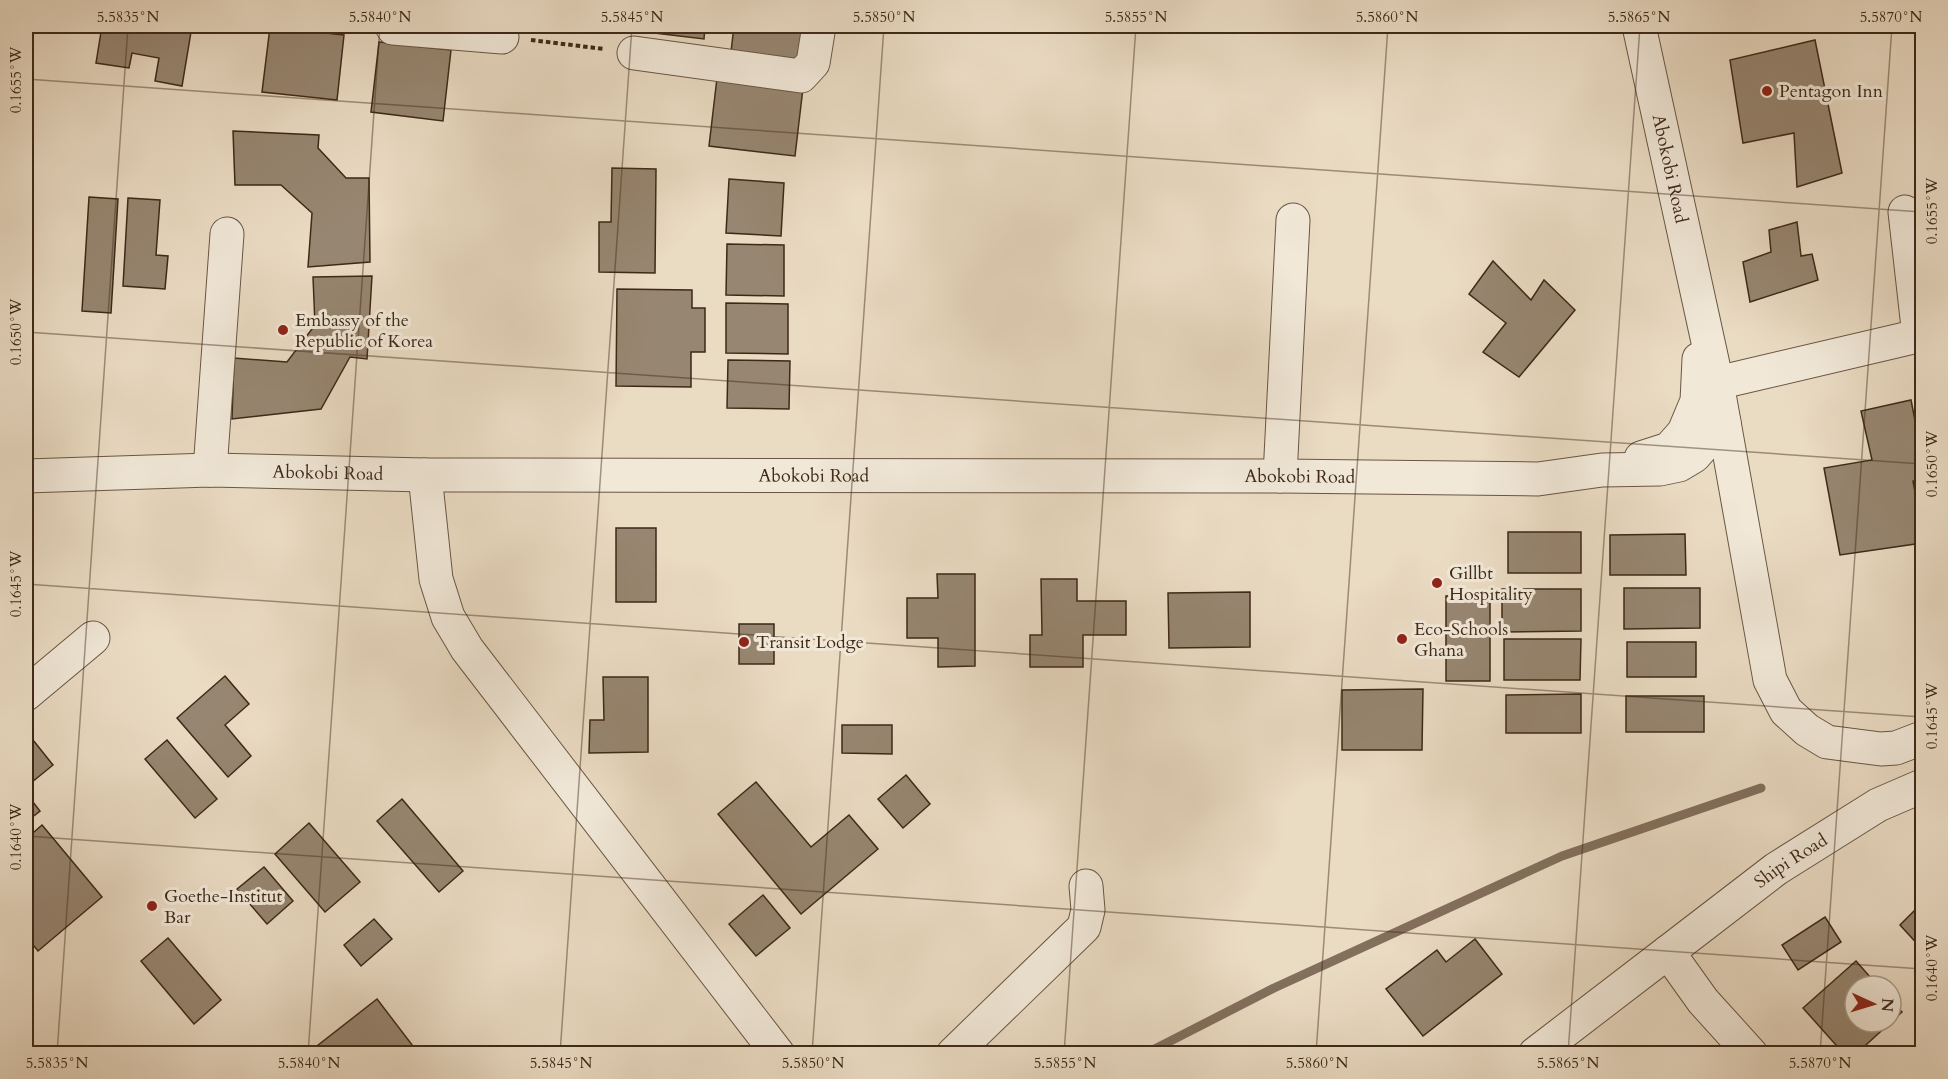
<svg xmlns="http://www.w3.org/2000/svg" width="1948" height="1079" viewBox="0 0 1948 1079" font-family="Cardo,serif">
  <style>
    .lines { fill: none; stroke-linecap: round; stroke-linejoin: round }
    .stream { stroke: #826f5c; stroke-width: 9 }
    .building { fill: #978671; stroke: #3e2918; stroke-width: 1.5 }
    .minor-casing { stroke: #695643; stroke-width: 35 }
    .path { stroke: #3e2918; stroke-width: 4; stroke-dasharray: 4.5 3; stroke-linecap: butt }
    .minor { stroke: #f1e8d8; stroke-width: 33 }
    .ticks { fill: none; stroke: #3e2918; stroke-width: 1.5; stroke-opacity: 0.45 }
    .poi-dot { fill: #8f2418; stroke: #f1e8d8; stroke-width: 2 }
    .labels { text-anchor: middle; stroke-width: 6; stroke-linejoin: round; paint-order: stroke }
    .poi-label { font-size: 18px; fill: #3e2918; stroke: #f1e8d8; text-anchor: start }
    .street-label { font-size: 18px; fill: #3e2918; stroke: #f1e8d8 }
    .neatline { fill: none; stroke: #3e2918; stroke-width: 2 }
    .ticks-label { font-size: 15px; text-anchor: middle; fill: #3e2918 }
  </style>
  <rect width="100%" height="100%" fill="#eadbc3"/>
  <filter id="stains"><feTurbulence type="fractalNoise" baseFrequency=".00333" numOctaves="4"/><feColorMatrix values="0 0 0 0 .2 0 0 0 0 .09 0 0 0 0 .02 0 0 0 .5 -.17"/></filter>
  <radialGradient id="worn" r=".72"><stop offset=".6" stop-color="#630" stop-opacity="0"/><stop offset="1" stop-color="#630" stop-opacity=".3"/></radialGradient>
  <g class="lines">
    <path class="stream" d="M 1145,1054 L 1274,988 L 1562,856 L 1761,788"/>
  </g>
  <g class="building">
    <path d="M 102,26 L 192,26 L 182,86 L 155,81 L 159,58 L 132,53 L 129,68 L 96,63 Z"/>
    <path d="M 639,26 L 705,26 L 704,39 L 638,31 Z"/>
    <path d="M 734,26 L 811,26 L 807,61 L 731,52 Z"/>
    <path d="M 270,27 L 344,35 L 337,100 L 262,92 Z"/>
    <path d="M 1815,40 L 1842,173 L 1797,187 L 1794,133 L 1743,143 L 1730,60 Z"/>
    <path d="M 379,42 L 451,50 L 443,121 L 371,112 Z"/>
    <path d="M 717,78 L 803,88 L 795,156 L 709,146 Z"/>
    <path d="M 233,131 L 319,135 L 318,148 L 346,178 L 369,178 L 370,262 L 308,267 L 312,213 L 281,185 L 235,185 Z"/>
    <path d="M 612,168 L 656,169 L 655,273 L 599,272 L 599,222 L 611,222 Z"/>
    <path d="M 729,179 L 784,183 L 781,236 L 726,233 Z"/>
    <path d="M 89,197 L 118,199 L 111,313 L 82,311 Z"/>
    <path d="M 128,198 L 160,200 L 156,255 L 168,256 L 165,289 L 123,286 Z"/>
    <path d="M 1797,222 L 1801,256 L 1812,254 L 1818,280 L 1750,302 L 1743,262 L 1771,252 L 1769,230 Z"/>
    <path d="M 727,244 L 784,245 L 784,296 L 726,295 Z"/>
    <path d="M 1493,261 L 1531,300 L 1544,280 L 1575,310 L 1519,377 L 1483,352 L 1506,323 L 1469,294 Z"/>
    <path d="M 372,276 L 367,359 L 350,357 L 321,409 L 232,419 L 234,358 L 287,362 L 315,325 L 313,277 Z"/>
    <path d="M 617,289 L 692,290 L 692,308 L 705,308 L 705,352 L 691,352 L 691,387 L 616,386 Z"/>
    <path d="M 726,303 L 788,304 L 788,354 L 726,353 Z"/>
    <path d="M 728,360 L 790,361 L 789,409 L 727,408 Z"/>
    <path d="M 1911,400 L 1922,456 L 1922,479 L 1913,481 L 1922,531 L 1922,543 L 1840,555 L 1824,468 L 1872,460 L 1861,411 Z"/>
    <rect x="616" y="528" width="40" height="74"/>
    <rect x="1508" y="532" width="73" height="41"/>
    <path d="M 1685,534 L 1686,575 L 1610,575 L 1610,535 Z"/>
    <path d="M 937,574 L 975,574 L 975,666 L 938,667 L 938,638 L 907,638 L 907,598 L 938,598 Z"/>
    <path d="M 1041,579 L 1077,579 L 1077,601 L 1126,601 L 1126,635 L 1083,635 L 1083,667 L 1030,667 L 1030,635 L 1042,635 Z"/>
    <path d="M 1624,588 L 1700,588 L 1700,628 L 1624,629 Z"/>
    <path d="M 1502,589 L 1581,589 L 1581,631 L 1502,632 Z"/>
    <path d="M 1250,592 L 1250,647 L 1169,648 L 1168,593 Z"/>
    <path d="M 1490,595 L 1490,681 L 1446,681 L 1446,596 Z"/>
    <rect x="739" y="624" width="35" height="40"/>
    <path d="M 1504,639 L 1581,639 L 1580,680 L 1504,680 Z"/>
    <rect x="1627" y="642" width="69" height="35"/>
    <path d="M 225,676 L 249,704 L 225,725 L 251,756 L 228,777 L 177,718 Z"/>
    <path d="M 603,677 L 648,677 L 648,752 L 589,753 L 590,720 L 604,720 Z"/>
    <path d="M 1423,689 L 1422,750 L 1342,750 L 1342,690 Z"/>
    <path d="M 1581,694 L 1581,733 L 1506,733 L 1506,695 Z"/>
    <rect x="1626" y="696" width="78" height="36"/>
    <path d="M 842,725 L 892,725 L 892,754 L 842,753 Z"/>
    <path d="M 29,735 L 53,765 L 26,787 L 26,738 Z"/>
    <path d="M 167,740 L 217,799 L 195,818 L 145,759 Z"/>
    <path d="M 906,775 L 930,804 L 903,828 L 878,799 Z"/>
    <path d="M 756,782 L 811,847 L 849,815 L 878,849 L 801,914 L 718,814 Z"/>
    <path d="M 26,793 L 40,811 L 26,822 Z"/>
    <path d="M 402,799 L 463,871 L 439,892 L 377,821 Z"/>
    <path d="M 309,823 L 360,882 L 325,912 L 275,854 Z"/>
    <path d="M 42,825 L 102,897 L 38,951 L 26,936 L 26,839 Z"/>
    <path d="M 264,867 L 293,901 L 267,924 L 237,889 Z"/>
    <path d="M 763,895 L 790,928 L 756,956 L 729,924 Z"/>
    <path d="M 1922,903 L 1922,949 L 1900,925 Z"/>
    <path d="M 1825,917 L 1841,942 L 1798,970 L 1782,945 Z"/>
    <path d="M 374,919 L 392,939 L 361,966 L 344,945 Z"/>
    <path d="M 168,938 L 221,1000 L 194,1024 L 141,961 Z"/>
    <path d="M 1475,939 L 1502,974 L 1423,1036 L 1386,989 L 1437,950 L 1446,962 Z"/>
    <path d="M 1856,961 L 1878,986 L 1855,986 L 1855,1022 L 1891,1022 L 1891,1000 L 1902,1012 L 1856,1054 L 1844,1054 L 1803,1008 Z"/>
    <path d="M 377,999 L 419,1054 L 322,1054 L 317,1046 Z"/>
  </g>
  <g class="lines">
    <defs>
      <g id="minor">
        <path d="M 392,26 L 393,28 L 502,37"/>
        <path id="s1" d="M 1639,26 L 1717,383 L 1770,680 L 1786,711 L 1807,730 L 1827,742 L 1881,749 L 1896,748 L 1922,738"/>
        <path d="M 634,53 L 801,76 L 813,63 L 819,26"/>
        <path d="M 1905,212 L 1919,336"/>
        <path d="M 1717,383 L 1922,335"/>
        <path d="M 1641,458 L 1669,449 L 1684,432 L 1697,401 L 1699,359"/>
        <path d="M 210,470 L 227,234"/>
        <path d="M 425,475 L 436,579 L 448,617 L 467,649 L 778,1054"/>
        <path id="s2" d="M 26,476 L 210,470 L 425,475 L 1280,476 L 1538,479 L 1602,470 L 1660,469 L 1679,465 L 1694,456 L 1724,422"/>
        <path d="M 1280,476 L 1293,220"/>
        <path d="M 26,694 L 93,638"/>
        <path id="s3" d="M 1668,952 L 1776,869 L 1878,805 L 1922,786"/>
        <path d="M 953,1054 L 1084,927 L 1088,910 L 1086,886"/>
        <path d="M 1535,1054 L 1668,952 L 1703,1001 L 1751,1054"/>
      </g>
    </defs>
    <use href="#minor" class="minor-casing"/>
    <path class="path" d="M 531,40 L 604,49"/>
    <use href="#minor" class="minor"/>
  </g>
  <path class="ticks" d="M 26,79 L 1922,212M 26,332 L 1922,464M 26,584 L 1922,717M 26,836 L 1922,969M 57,1054 L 128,26M 308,1054 L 380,26M 560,1054 L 632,26M 812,1054 L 884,26M 1064,1054 L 1136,26M 1316,1054 L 1388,26M 1568,1054 L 1640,26M 1820,1054 L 1892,26"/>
  <g class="poi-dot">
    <circle cx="1767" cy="91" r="6"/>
    <circle cx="283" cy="330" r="6"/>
    <circle cx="1437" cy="583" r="6"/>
    <circle cx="1402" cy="639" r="6"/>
    <circle cx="744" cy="642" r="6"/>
    <circle cx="152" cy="906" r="6"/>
  </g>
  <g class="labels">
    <g class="poi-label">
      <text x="1779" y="97">Pentagon Inn</text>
      <text x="295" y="326">Embassy of the<tspan x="295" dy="21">Republic of Korea</tspan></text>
      <text x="1449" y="579">Gillbt<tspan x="1449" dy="21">Hospitality</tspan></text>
      <text x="1414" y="635">Eco-Schools<tspan x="1414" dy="21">Ghana</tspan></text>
      <text x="756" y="648">Transit Lodge</text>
      <text x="164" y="902">Goethe-Institut<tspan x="164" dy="21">Bar</tspan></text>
    </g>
    <g class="street-label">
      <text dy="6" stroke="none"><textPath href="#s1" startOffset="146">Abokobi Road</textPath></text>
      <text dy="6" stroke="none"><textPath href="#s2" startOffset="302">Abokobi Road</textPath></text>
      <text dy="6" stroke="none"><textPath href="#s2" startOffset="788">Abokobi Road</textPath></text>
      <text dy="6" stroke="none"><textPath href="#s2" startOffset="1274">Abokobi Road</textPath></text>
      <text dy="6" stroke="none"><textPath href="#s3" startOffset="153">Shipi Road</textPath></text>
    </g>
  </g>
  <rect width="1948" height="1079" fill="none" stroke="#eadbc3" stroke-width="66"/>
  <g transform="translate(1873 1004) rotate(94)"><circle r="28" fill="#f1e8d8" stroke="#a99c8b" stroke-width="1.5"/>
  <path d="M0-4.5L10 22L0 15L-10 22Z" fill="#8f2418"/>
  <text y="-9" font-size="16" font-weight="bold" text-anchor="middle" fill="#3e2918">N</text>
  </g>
  <rect x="33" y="33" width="1882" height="1013" class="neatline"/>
  <g class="ticks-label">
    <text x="128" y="22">5.5835°N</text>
    <text x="380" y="22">5.5840°N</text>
    <text x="632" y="22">5.5845°N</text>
    <text x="884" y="22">5.5850°N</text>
    <text x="1136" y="22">5.5855°N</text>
    <text x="1387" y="22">5.5860°N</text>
    <text x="1639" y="22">5.5865°N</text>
    <text x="1891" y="22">5.5870°N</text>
    <text transform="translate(16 80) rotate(-90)" y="5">0.1655°W</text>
    <text transform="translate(1932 211) rotate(-90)" y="5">0.1655°W</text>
    <text transform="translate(16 332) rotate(-90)" y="5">0.1650°W</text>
    <text transform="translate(1932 464) rotate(-90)" y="5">0.1650°W</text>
    <text transform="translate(16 584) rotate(-90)" y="5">0.1645°W</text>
    <text transform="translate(1932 716) rotate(-90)" y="5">0.1645°W</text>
    <text transform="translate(16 837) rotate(-90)" y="5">0.1640°W</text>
    <text transform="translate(1932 968) rotate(-90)" y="5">0.1640°W</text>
    <text x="57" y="1068">5.5835°N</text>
    <text x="309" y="1068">5.5840°N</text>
    <text x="561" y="1068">5.5845°N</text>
    <text x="813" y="1068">5.5850°N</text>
    <text x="1065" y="1068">5.5855°N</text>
    <text x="1317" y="1068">5.5860°N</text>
    <text x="1568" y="1068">5.5865°N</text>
    <text x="1820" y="1068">5.5870°N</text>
  </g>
  <rect width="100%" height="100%" filter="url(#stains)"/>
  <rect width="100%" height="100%" fill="url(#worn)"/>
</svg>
